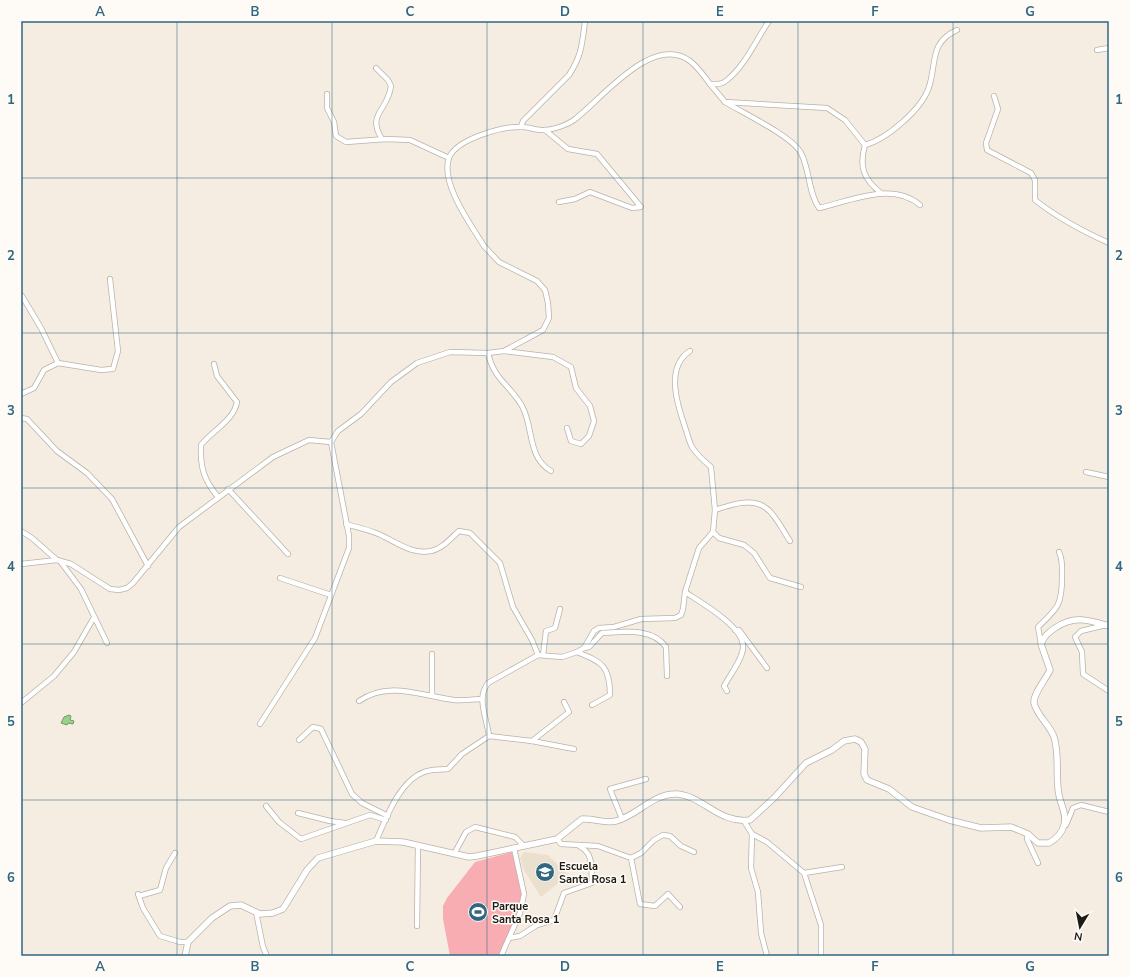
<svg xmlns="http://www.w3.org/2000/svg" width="1130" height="977" viewBox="0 0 1130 977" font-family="'Nunito Sans',sans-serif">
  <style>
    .built { fill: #ebdfcd }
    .green { fill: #f7adb1 }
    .water { fill: #99d28b; stroke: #749b68 }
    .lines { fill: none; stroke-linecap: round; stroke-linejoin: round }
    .minor-casing { stroke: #b9b2a8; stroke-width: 6 }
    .tertiary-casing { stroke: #b9b2a8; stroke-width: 7 }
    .minor { stroke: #fff; stroke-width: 4.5 }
    .tertiary { stroke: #fff; stroke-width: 5.5 }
    .grid { fill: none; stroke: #306782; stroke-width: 1; stroke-opacity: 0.55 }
    .labels { text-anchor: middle; stroke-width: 3; stroke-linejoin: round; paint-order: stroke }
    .poi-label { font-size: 11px; font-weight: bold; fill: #1e1b17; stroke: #fefbf6; text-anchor: start }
    .neatline { fill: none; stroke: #306782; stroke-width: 1.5 }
    .grid-label { font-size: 13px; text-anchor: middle; font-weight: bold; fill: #306782 }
  </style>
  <rect width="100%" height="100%" fill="#f5ede2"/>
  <path class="built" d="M 524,852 L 548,855 L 568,875 L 541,897 L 524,870 L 520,858 Z"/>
  <path class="green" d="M 512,852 L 522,897 L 518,912 L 499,956 L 450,956 L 443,919 L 443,906 L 447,898 L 475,862 Z"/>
  <path class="water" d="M 69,715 L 71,716 L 70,720 L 74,721 L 73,724 L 68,723 L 67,725 L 61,723 L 64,717 Z"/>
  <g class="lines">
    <defs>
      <g id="minor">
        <path d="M 1097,50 L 1109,48"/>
        <path d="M 376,68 L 388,80 L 391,86 C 388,111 366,114 382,139"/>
        <path d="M 710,84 L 725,102 L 827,108 L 845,120 L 865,145 C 859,166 863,179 881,193"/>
        <path d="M 327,94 L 327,108 L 334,122 L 336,136 L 346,142 L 386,139 L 410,140 L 449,158"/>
        <path d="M 994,96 L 998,109 L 986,143 L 987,150 L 1031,173 L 1035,180 L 1035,200 C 1058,218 1082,231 1109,243"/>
        <path d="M 725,102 C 743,113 792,136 801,153 C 810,170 808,192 819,208 C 850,201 892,181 920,205"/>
        <path d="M 521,127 L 523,121 L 569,75 C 582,55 582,44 585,21"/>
        <path d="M 545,130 L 568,149 L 597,154 L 641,207 L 632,208 L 590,192 L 575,199 L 559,202"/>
        <path d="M 865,145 C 887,139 922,109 929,87 C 937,62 929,43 957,30"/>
        <path d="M 22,296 L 41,328 L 58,363"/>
        <path d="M 504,351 L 553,357 L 571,367 L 576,388 L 590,406 L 594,421 L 589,436 L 581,444 L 571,441 L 567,428"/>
        <path d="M 488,353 C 494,380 510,385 522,406 C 534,428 527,457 551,471"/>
        <path d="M 214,364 L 217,376 L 237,402 C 234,420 212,431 201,445 C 200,468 204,480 218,497"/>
        <path d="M 21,394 L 34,388 L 44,370 L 58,363 L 101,370 L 113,369 L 118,351 L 110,279"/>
        <path d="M 21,418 L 27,419 L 57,451 L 87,473 L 112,499 L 148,566"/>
        <path d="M 1086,472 L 1109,477"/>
        <path d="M 228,489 L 288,554"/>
        <path d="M 715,510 C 730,505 752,497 766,508 C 776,515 783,531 790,541"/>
        <path d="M 346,524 C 356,527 366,529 376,533 C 394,540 410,555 431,551 C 442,549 451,538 459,531 L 470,533 L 500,563 L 513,607 L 532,640 L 538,655"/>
        <path d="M 21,531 L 32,538 L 57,560 L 71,564 L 110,589 L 119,590 L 127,588 L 133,583 L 179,527 L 273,457 L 309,440 L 331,442"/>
        <path d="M 713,532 L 719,538 L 744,545 L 754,553 L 770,578 L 801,587"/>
        <path d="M 60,561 L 81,589 L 107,643"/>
        <path d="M 21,564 L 57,560"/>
        <path d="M 280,578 L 331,595"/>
        <path d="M 685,592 C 700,602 745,627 743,648 C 742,660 730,675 724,686 L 727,691"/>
        <path d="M 1106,625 L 1081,631 L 1075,637 L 1082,652 L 1083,674 L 1109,691"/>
        <path d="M 735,630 L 739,630 L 767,668"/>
        <path d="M 1041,644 L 1038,627 C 1058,608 1062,605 1062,577 C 1062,568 1063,560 1059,552"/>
        <path d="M 584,648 L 589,647 L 602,633 C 623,632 652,627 666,647 L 667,676"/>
        <path d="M 577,652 C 602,662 610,666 610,695 L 592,705"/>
        <path d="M 543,655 L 546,631 L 555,628 L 560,609"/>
        <path d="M 432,695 L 432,654"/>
        <path d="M 359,701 C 389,680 421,696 454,700 C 463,701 473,699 482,699"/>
        <path d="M 21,703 L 54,676 L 74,652 L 93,619"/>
        <path d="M 260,724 L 315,638 L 349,548 L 349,536 L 331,442 L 338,431 L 361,414 L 391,382 L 417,363 L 450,352 L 488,353 L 504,351 L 543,330 L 549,318 L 548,303 L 545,290 L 537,281 L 499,262 L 484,246 C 471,225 440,183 449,158 C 456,139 503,126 522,127 C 529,127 538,131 546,130 C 555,129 567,125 574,120 C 601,100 652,33 690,61 C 698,67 704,76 710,84 C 716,84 722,85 727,80 C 745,66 756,40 769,21"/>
        <path d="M 489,736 L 532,741 L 574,749"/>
        <path d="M 299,740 L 313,727 L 321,729 L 352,794 L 362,803 L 388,816"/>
        <path d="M 532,741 L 569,712 L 564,702"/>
        <path d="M 266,806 L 279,822 L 301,839 L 370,815 L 386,820"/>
        <path d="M 298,813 L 330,821 L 345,823"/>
        <path d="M 622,819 L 610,789 L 646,779"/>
        <path d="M 744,821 L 752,834 L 767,842 L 804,873 L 821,925 L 821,956"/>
        <path d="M 1066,825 L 1073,808 L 1081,805 L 1109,812"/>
        <path d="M 752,834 L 751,868 L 758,892 L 761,933 L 767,956"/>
        <path d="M 1028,834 L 1027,839 L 1038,863"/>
        <path d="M 557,839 L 561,844 L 598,846 L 631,858 L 641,853 L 654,840 L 663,835 L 670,836 L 681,846 L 694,852"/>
        <path d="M 376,841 C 386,819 399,781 424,772 C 431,769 441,770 448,769 L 462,754 L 489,736 C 487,718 476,698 488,683 L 538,655 L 562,657 L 577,652 L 584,648 L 594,631 L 599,628 L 614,627 L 641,619 L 675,618 L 681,615 L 683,609 L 685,592 L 699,548 L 713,532 L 715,510 L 711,467 C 704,461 697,455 692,447 C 689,441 687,433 685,427 C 677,404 665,367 690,351"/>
        <path d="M 454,854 L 466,832 L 475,827 L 515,837 L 524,846"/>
        <path d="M 631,858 L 640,904 L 655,906 L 668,894 L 680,907"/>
        <path d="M 804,873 L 842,867"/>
        <path d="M 138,894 L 143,908 L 160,936 L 180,942 L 188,942"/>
        <path d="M 139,896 L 160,890 L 166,868 L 175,853"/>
        <path d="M 256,912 L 263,947 L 267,956"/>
        <path d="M 417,926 L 418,845"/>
        <path d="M 509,938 L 520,936 L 537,925 L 554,920 L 564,893 L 592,883 C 591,868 594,853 579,846"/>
        <path d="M 501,956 L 520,913 L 524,894 L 514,848"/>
      </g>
      <path id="tertiary" d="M 185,956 L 188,942 L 212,918 L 230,906 L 241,905 L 260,914 L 273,913 L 283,909 L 307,870 L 318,858 L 376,841 L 403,842 L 469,857 L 477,856 L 557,839 L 582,819 C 593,818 605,824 616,821 C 637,816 653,793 677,794 C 703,796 719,824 750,820 L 774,798 L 806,763 L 832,750 L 844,741 L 855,739 L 861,742 L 865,749 L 864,774 L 867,780 L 889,789 L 912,807 L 949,820 L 981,828 L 1011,827 L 1028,834 L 1038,843 L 1049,843 C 1056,839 1062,833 1064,825 C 1067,814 1061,806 1059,795 C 1055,776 1060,756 1054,737 C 1050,725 1037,716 1034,703 C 1033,694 1046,679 1050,670 L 1041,644 C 1044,636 1048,633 1055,628 C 1074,615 1088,620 1109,626"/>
    </defs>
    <use href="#minor" class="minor-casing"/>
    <use href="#tertiary" class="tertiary-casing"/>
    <use href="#minor" class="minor"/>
    <use href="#tertiary" class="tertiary"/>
  </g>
  <path class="grid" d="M 177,21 L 177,956M 332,21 L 332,956M 487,21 L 487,956M 643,21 L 643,956M 798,21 L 798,956M 953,21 L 953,956M 21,178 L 1109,178M 21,333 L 1109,333M 21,488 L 1109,488M 21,644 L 1109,644M 21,800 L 1109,800"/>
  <defs>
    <symbol id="school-disc" viewBox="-11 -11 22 22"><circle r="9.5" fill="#306782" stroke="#fefbf6"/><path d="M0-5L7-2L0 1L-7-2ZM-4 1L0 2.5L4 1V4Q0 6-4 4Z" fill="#fff"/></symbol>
    <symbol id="stadium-disc" viewBox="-11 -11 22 22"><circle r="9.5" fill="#306782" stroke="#fefbf6"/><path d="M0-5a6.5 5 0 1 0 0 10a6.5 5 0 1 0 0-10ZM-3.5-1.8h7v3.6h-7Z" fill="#fff"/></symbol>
  </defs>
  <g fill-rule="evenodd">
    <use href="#school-disc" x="534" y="861" width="22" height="22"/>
    <use href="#stadium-disc" x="467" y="901" width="22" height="22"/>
  </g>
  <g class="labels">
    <g class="poi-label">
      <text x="559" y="870">Escuela<tspan x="559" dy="13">Santa Rosa 1</tspan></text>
      <text x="492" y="910">Parque<tspan x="492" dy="13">Santa Rosa 1</tspan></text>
    </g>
  </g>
  <rect width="1130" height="977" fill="none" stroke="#fefbf6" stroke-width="44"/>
  <g transform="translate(1080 927) rotate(190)" stroke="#fefbf6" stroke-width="3" paint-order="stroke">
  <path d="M0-3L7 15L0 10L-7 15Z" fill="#1e1b17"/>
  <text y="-6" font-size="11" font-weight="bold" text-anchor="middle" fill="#1e1b17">N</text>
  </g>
  <rect x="22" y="22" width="1086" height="933" class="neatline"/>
  <g class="grid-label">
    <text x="100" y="16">A</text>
    <text x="255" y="16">B</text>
    <text x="410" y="16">C</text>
    <text x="565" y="16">D</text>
    <text x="720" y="16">E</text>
    <text x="875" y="16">F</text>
    <text x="1030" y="16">G</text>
    <text x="11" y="104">1</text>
    <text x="1119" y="104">1</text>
    <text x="11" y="260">2</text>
    <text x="1119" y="260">2</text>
    <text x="11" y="415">3</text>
    <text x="1119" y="415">3</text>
    <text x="11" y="571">4</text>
    <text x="1119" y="571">4</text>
    <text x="11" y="726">5</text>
    <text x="1119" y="726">5</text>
    <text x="11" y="882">6</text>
    <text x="1119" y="882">6</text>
    <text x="100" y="971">A</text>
    <text x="255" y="971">B</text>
    <text x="410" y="971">C</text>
    <text x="565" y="971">D</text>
    <text x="720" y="971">E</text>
    <text x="875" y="971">F</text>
    <text x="1030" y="971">G</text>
  </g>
</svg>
